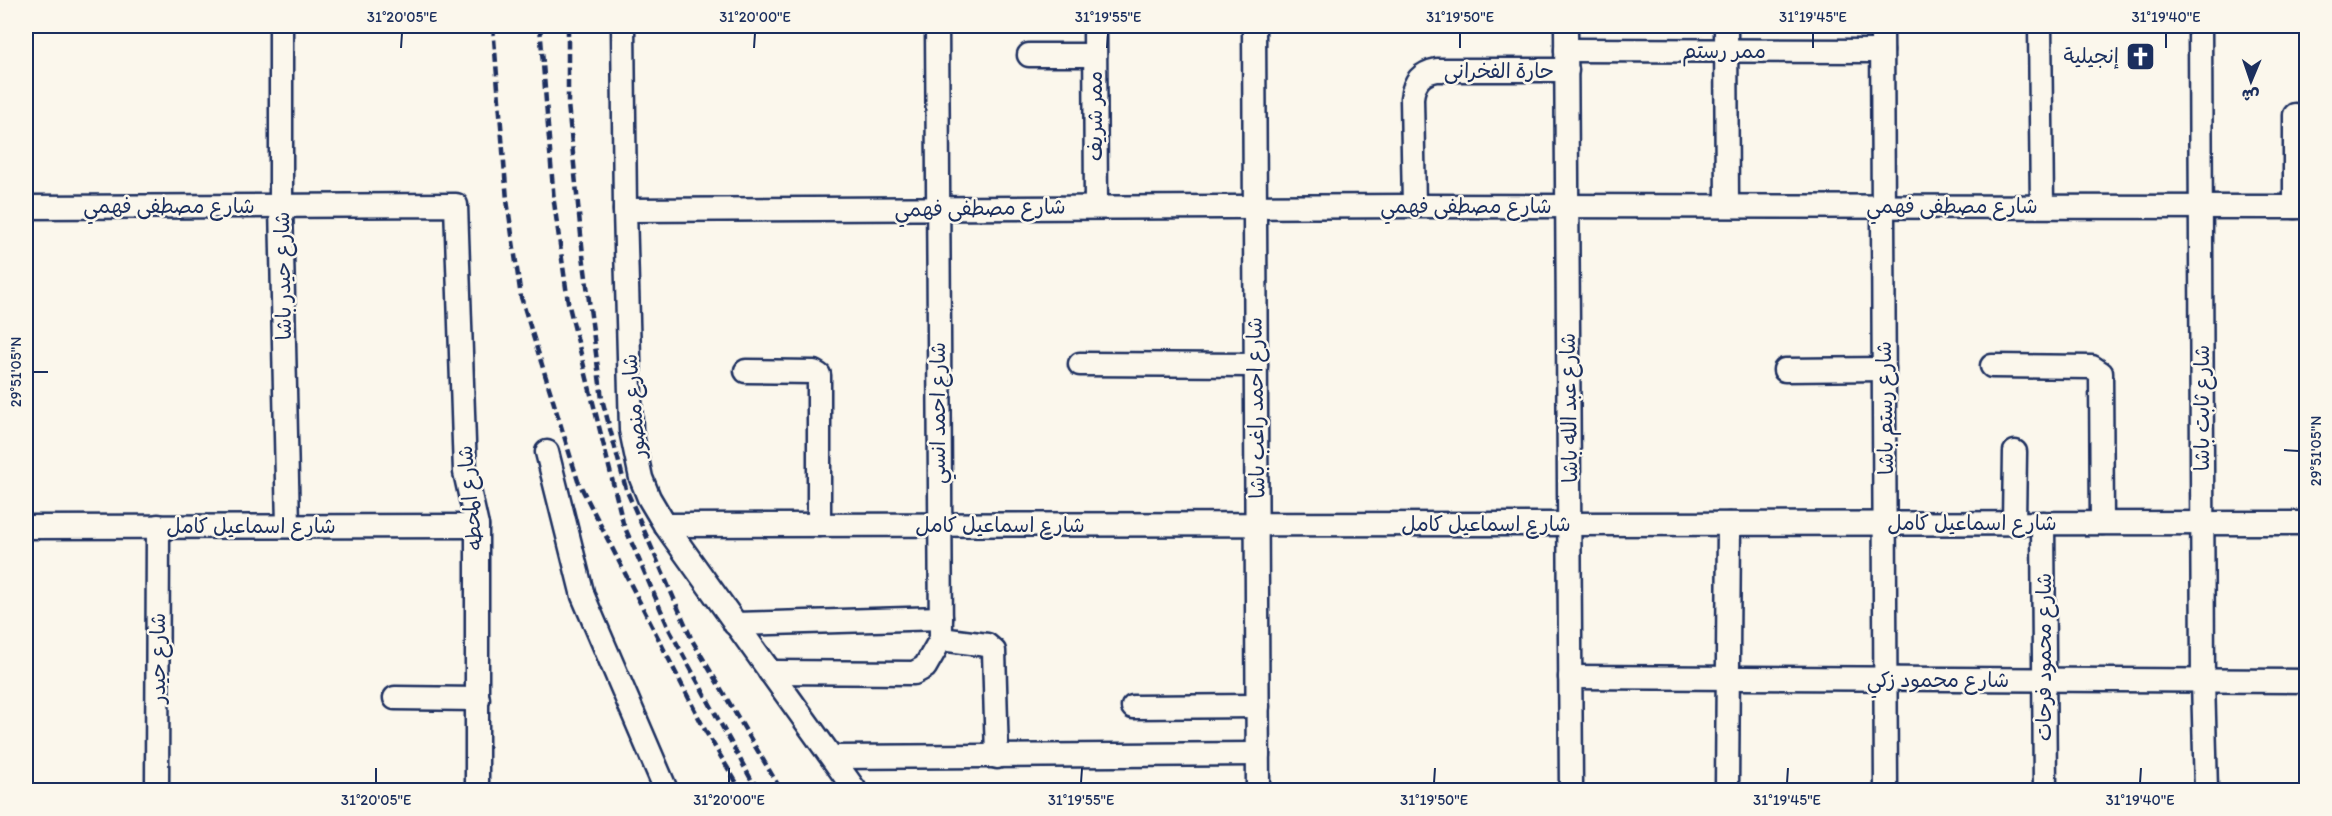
<svg xmlns="http://www.w3.org/2000/svg" width="2332" height="816" viewBox="0 0 2332 816" font-family="Itim,'Playpen Sans Arabic',sans-serif">
  <style>
    .lines { fill: none; stroke-linecap: round; stroke-linejoin: round }
    .minor-casing { stroke: #1b2f5e; stroke-width: 27 }
    .minor { stroke: #fbf7ec; stroke-width: 22 }
    .rail { stroke: #1b2f5e; stroke-width: 4.5; stroke-dasharray: 9 4.5; stroke-linecap: butt }
    .ticks { fill: none; stroke: #1b2f5e; stroke-width: 2 }
    .labels { text-anchor: middle; stroke-width: 5; stroke-linejoin: round; paint-order: stroke }
    .street-label { font-size: 21px; fill: #1b2f5e; stroke: #fbf7ec }
    .poi-label { font-size: 21px; fill: #1b2f5e; stroke: #fbf7ec; text-anchor: end }
    .neatline { fill: none; stroke: #1b2f5e; stroke-width: 2 }
    .ticks-label { font-size: 15px; text-anchor: middle; fill: #1b2f5e }
  </style>
  <rect width="100%" height="100%" fill="#fbf7ec"/>
  <filter id="ink" filterUnits="userSpaceOnUse"><feTurbulence type="fractalNoise" baseFrequency=".0167" numOctaves="2"/><feDisplacementMap in="SourceGraphic" scale="12" xChannelSelector="R" yChannelSelector="G"/><feConvolveMatrix kernelMatrix="1 2 1 2 8 2 1 2 1" color-interpolation-filters="sRGB"/></filter>
  <g filter="url(#ink)">
    <g class="lines">
      <defs>
        <g id="minor">
          <path d="M 281,26 L 281,206 L 288,526"/>
          <path d="M 623,26 L 625,210 L 631,430 L 641,478 L 649,498 L 665,525 L 855,790"/>
          <path d="M 937,26 L 941,639 L 987,645 L 994,651 L 997,757"/>
          <path d="M 1095,26 L 1096,207"/>
          <path d="M 1254,26 L 1258,790"/>
          <path d="M 1566,26 L 1571,790"/>
          <path d="M 1726,26 L 1727,205"/>
          <path d="M 1882,26 L 1886,790"/>
          <path d="M 2040,26 L 2042,206"/>
          <path d="M 2200,26 L 2203,681 L 2206,790"/>
          <path d="M 1566,50 L 1882,51"/>
          <path d="M 1029,55 L 1095,55"/>
          <path d="M 2295,115 L 2295,207"/>
          <path d="M 1414,206 L 1412,98 C 1414,81 1421,73 1437,70 L 1567,70"/>
          <path d="M 26,207 L 456,205 L 465,472 L 477,526 L 477,790"/>
          <path d="M 625,210 L 1414,206 L 2306,207"/>
          <path d="M 1080,364 L 1256,365"/>
          <path d="M 1992,366 L 2092,367 L 2101,373 L 2102,523"/>
          <path d="M 1785,370 L 1884,369"/>
          <path d="M 746,371 L 814,372 L 819,375 L 819,525"/>
          <path d="M 547,452 L 583,596 L 666,790"/>
          <path d="M 2014,523 L 2015,452"/>
          <path d="M 2043,523 L 2045,790"/>
          <path d="M 665,525 L 2306,523"/>
          <path d="M 26,527 L 477,526"/>
          <path d="M 735,624 L 941,618"/>
          <path d="M 770,672 L 914,673 L 925,667 L 941,639"/>
          <path d="M 1570,677 L 2306,681"/>
          <path d="M 395,698 L 478,699"/>
          <path d="M 1133,707 L 1258,706"/>
          <path d="M 832,757 L 1258,754"/>
          <path d="M 157,790 L 158,526"/>
          <path d="M 1727,790 L 1729,524"/>
        </g>
      </defs>
      <use href="#minor" class="minor-casing"/>
      <use href="#minor" class="minor"/>
      <g class="rail">
        <path d="M 493,26 L 507,200 L 521,297 L 578,481 L 706,732 L 741,790"/>
        <path d="M 540,26 L 554,202 L 568,302 L 623,523 L 670,631 L 752,781 L 763,790"/>
        <path d="M 568,26 L 568,104 L 583,255 L 602,399 L 626,489 L 692,640 L 781,790"/>
      </g>
    </g>
  </g>
  <path class="ticks" d="M 401,48 L 402,33M 754,48 L 755,33M 1107,48 L 1108,33M 1460,48 L 1460,33M 1813,48 L 1813,33M 2166,48 L 2166,33M 33,372 L 48,372M 2284,450 L 2299,451M 376,783 L 376,768M 729,783 L 729,768M 1081,783 L 1082,768M 1434,783 L 1435,768M 1787,783 L 1788,768M 2140,783 L 2141,768"/>
  <defs>
    <symbol id="church-square" viewBox="-11 -11 22 22"><rect x="-9" y="-9" width="18" height="18" rx="4" fill="#1b2f5e" stroke="#fbf7ec"/><path d="M-1.2-6h2.4v3.5h3.3v2.4h-3.3V6h-2.4V-.1h-3.3v-2.4h3.3Z" fill="#fff"/></symbol>
  </defs>
  <g fill-rule="evenodd">
    <use href="#church-square" x="2124" y="40" width="33" height="33"/>
  </g>
  <g class="labels">
    <g class="street-label">
      <text x="1724" y="58">ممر رستم</text>
      <text x="1499" y="78">حارة الفخرانى</text>
      <text transform="translate(1095 116) rotate(-90)" y="7">ممر شريف</text>
      <text x="169" y="213">شارع مصطفى فهمي</text>
      <text x="1466" y="213">شارع مصطفى فهمي</text>
      <text x="1952" y="213">شارع مصطفى فهمي</text>
      <text transform="translate(980 208) rotate(-1)" y="7">شارع مصطفى فهمي</text>
      <text transform="translate(283 276) rotate(-91)" y="7">شارع حيدر باشا</text>
      <text transform="translate(634 406) rotate(-95)" y="7">شارع منصور</text>
      <text transform="translate(1256 408) rotate(-91)" y="7">شارع احمد راغب باشا</text>
      <text transform="translate(1569 408) rotate(-91)" y="7">شارع عبد الله باشا</text>
      <text transform="translate(1885 408) rotate(-91)" y="7">شارع رستم باشا</text>
      <text transform="translate(2202 408) rotate(-90)" y="7">شارع ثابت باشا</text>
      <text transform="translate(938 413) rotate(-90)" y="7">شارع احمد انسي</text>
      <text transform="translate(470 498) rotate(-96)" y="7">شارع المحطه</text>
      <text x="1972" y="530">شارع اسماعيل كامل</text>
      <text x="1486" y="531">شارع اسماعيل كامل</text>
      <text x="1000" y="532">شارع اسماعيل كامل</text>
      <text x="251" y="533">شارع اسماعيل كامل</text>
      <text transform="translate(2044 657) rotate(-90)" y="7">شارع محمود فرحات</text>
      <text transform="translate(158 658) rotate(-90)" y="7">شارع حيدر</text>
      <text x="1938" y="687">شارع محمود زكي</text>
    </g>
    <g class="poi-label">
      <text x="2119" y="63">إنجيلية</text>
    </g>
  </g>
  <rect width="2332" height="816" fill="none" stroke="#fbf7ec" stroke-width="66"/>
  <g transform="translate(2251 81) rotate(182)" stroke="#fbf7ec" stroke-width="4.5" paint-order="stroke">
  <path d="M0-4.5L10 22L0 15L-10 22Z" fill="#1b2f5e"/>
  <text y="-9" font-size="16" font-weight="bold" text-anchor="middle" fill="#1b2f5e">ش</text>
  </g>
  <rect x="33" y="33" width="2266" height="750" class="neatline"/>
  <g class="ticks-label">
    <text x="402" y="22">31°20'05"E</text>
    <text x="755" y="22">31°20'00"E</text>
    <text x="1108" y="22">31°19'55"E</text>
    <text x="1460" y="22">31°19'50"E</text>
    <text x="1813" y="22">31°19'45"E</text>
    <text x="2166" y="22">31°19'40"E</text>
    <text transform="translate(16 372) rotate(-90)" y="5">29°51'05"N</text>
    <text transform="translate(2316 451) rotate(-90)" y="5">29°51'05"N</text>
    <text x="376" y="805">31°20'05"E</text>
    <text x="729" y="805">31°20'00"E</text>
    <text x="1081" y="805">31°19'55"E</text>
    <text x="1434" y="805">31°19'50"E</text>
    <text x="1787" y="805">31°19'45"E</text>
    <text x="2140" y="805">31°19'40"E</text>
  </g>
</svg>
